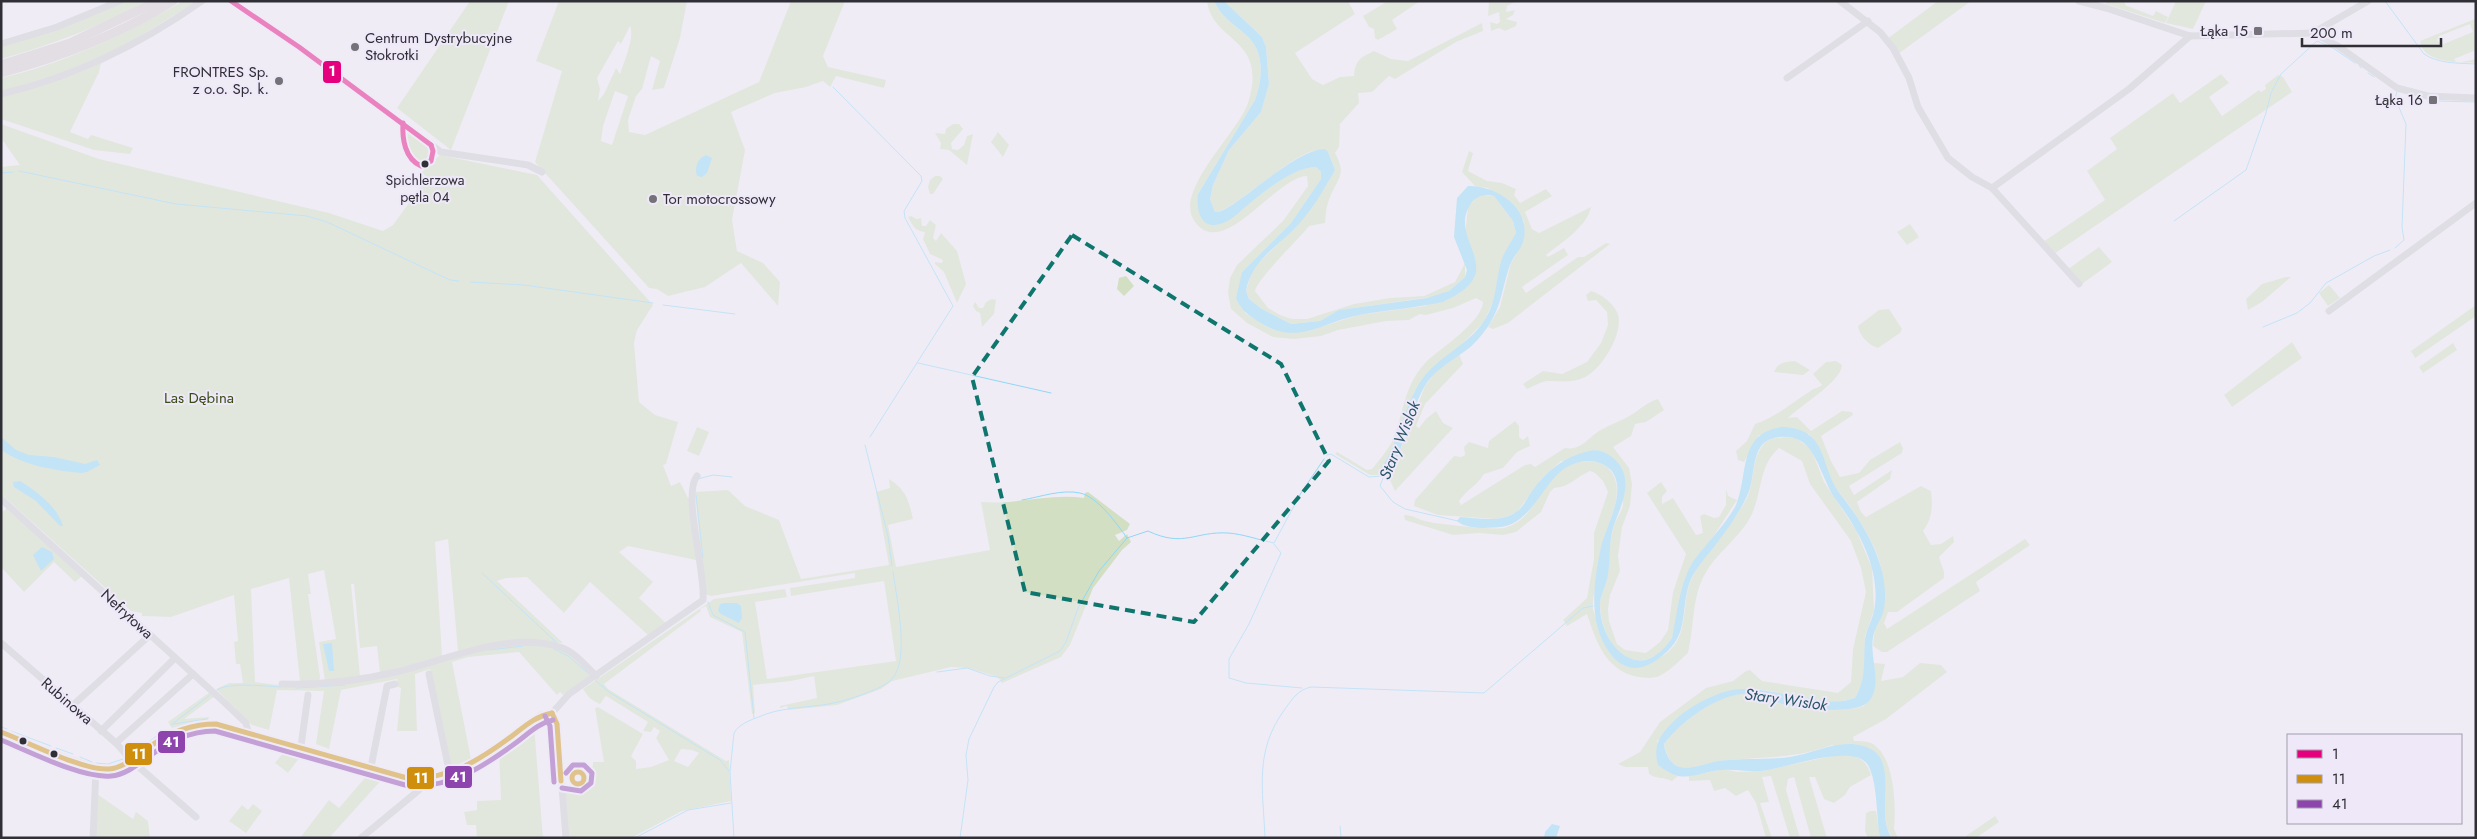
<svg xmlns="http://www.w3.org/2000/svg" width="2477" height="839" viewBox="0 0 2477 839" font-family="Jost,sans-serif">
  <style>
    .green { fill: #d2dfc2; fill-rule: evenodd }
    .water { fill: #8fd8f7 }
    .lines { fill: none; stroke-linecap: round; stroke-linejoin: round }
    .stream { stroke: #8fd8f7; stroke-width: 1 }
    .minor { stroke: #cecdd1; stroke-width: 7 }
    .major { stroke: #d5cbcf; stroke-width: 9 }
    .bus-1-casing { stroke: #eee8f9; stroke-width: 9 }
    .bus-2-casing { stroke: #eee8f9; stroke-width: 9 }
    .bus-3-casing { stroke: #eee8f9; stroke-width: 9 }
    .bus-1 { stroke: #e5007d; stroke-width: 5 }
    .bus-2 { stroke: #cf8e0b; stroke-width: 5 }
    .bus-3 { stroke: #8e44ad; stroke-width: 5 }
    .marked { fill: none; stroke: #0f766e; stroke-width: 4; stroke-dasharray: 10 6; stroke-linejoin: round }
    .poi-dot { fill: #747179; stroke: #eee8f9; stroke-width: 2 }
    .bus-dot { fill: #312f36; stroke: #eee8f9; stroke-width: 2 }
    .labels { text-anchor: middle; stroke-width: 4; stroke-linejoin: round; paint-order: stroke }
    .bus-label { font-size: 14px; fill: #312f36; stroke: #eee8f9 }
    .poi-label { font-size: 15px; fill: #312f36; stroke: #eee8f9; text-anchor: end }
    .park-label { font-size: 15px; fill: #384d13; stroke: #eee8f9 }
    .street-label { font-size: 15px; fill: #312f36; stroke: #eee8f9 }
    .water-label { font-size: 16px; font-style: italic; fill: #2a5768; stroke: #eee8f9 }
    .line-badge { stroke: #eee8f9; stroke-width: 2 }
    .badge-label { font-size: 14px; text-anchor: middle; font-weight: bold; fill: #fff }
  </style>
  <rect width="100%" height="100%" fill="#efecf5"/>
  <g class="green">
    <path d="M 124,1 L 147,1 C 100,26 52,45 1,59 L 1,46 Z"/>
    <path d="M 183,1 L 197,1 L 124,46 L 65,72 L 1,92 L 1,78 C 66,63 125,34 183,1 Z"/>
    <path d="M 470,1 L 509,1 L 451,150 L 397,108 Z"/>
    <path d="M 559,1 L 687,1 L 680,38 L 664,88 L 652,90 L 660,61 L 651,56 L 642,89 L 636,96 L 628,120 L 629,132 L 645,135 L 759,82 L 791,1 L 845,1 L 823,56 L 828,67 L 886,80 L 884,88 L 836,76 L 830,87 L 823,81 L 806,87 L 775,93 L 731,112 L 745,150 L 732,220 L 737,251 L 763,263 L 780,282 L 778,306 L 741,263 L 705,287 L 668,296 L 657,289 L 649,288 L 535,162 L 562,71 L 536,61 ZM 630,26 C 635,37 624,62 620,74 L 616,68 L 604,94 L 598,101 L 600,89 L 597,78 L 618,41 L 621,44 ZM 615,91 L 628,96 L 612,145 L 601,141 L 603,126 Z"/>
    <path d="M 1207,1 L 1214,1 C 1221,17 1234,24 1246,35 C 1265,51 1263,78 1255,100 L 1198,194 L 1220,224 C 1247,210 1285,166 1316,167 L 1321,172 L 1321,179 L 1291,223 L 1242,272 L 1245,313 L 1269,328 L 1285,332 L 1309,331 L 1358,315 L 1425,306 L 1466,287 L 1474,278 L 1476,270 L 1465,235 L 1468,207 L 1476,198 L 1483,195 L 1494,196 L 1513,221 L 1516,233 L 1503,257 L 1496,295 L 1484,322 L 1414,392 L 1392,453 L 1378,475 L 1370,475 L 1335,454 L 1337,452 L 1367,470 L 1372,469 C 1380,459 1389,449 1394,437 C 1405,408 1404,384 1428,360 C 1442,348 1482,321 1483,302 L 1476,298 L 1453,308 L 1426,315 L 1420,314 L 1409,320 L 1386,321 L 1338,330 L 1321,336 L 1294,339 L 1273,337 L 1247,323 L 1231,309 L 1228,293 L 1230,278 L 1237,265 L 1283,221 L 1308,186 L 1307,176 C 1275,177 1224,261 1195,222 C 1172,192 1238,133 1248,103 C 1269,37 1212,43 1207,1 Z"/>
    <path d="M 1224,1 L 1348,1 L 1355,14 L 1295,53 L 1312,79 L 1323,85 L 1340,77 L 1354,76 C 1355,60 1361,57 1374,51 L 1391,59 L 1408,61 L 1482,23 L 1483,31 L 1456,42 L 1395,79 L 1389,76 L 1372,92 L 1358,93 L 1359,103 L 1340,124 L 1339,147 L 1335,153 C 1348,176 1336,179 1329,200 C 1326,207 1326,215 1325,223 L 1309,226 C 1298,240 1257,279 1255,291 L 1268,308 L 1280,315 L 1292,319 L 1307,319 L 1354,304 L 1390,298 L 1424,296 L 1455,282 L 1465,263 L 1465,277 L 1449,291 L 1438,296 L 1340,310 L 1320,321 L 1291,324 L 1262,309 L 1249,299 L 1246,291 L 1253,268 L 1298,225 L 1335,170 L 1328,152 C 1324,152 1317,150 1313,151 C 1288,157 1229,214 1215,212 L 1210,199 L 1213,185 L 1229,150 L 1261,112 L 1269,84 L 1266,47 L 1262,37 Z"/>
    <path d="M 1388,1 L 1420,1 L 1392,20 L 1397,29 L 1378,40 L 1375,38 L 1374,29 L 1369,27 L 1363,16 Z"/>
    <path d="M 1489,1 L 1517,1 L 1507,6 L 1506,12 L 1515,10 L 1513,15 L 1506,19 L 1517,22 L 1516,26 L 1505,31 L 1499,28 L 1491,31 L 1490,22 L 1497,24 L 1500,22 L 1499,12 L 1488,16 Z"/>
    <path d="M 1938,1 L 1971,1 L 1898,54 L 1887,39 Z"/>
    <path d="M 2106,1 L 2125,1 L 2125,5 L 2153,16 L 2156,11 L 2168,17 L 2165,23 L 2106,4 Z"/>
    <path d="M 2176,1 L 2206,1 L 2193,29 L 2166,23 Z"/>
    <path d="M 2475,19 L 2476,50 L 2454,59 L 2457,63 L 2476,59 L 2476,63 C 2459,62 2423,64 2420,41 ZM 2470,24 L 2473,32 L 2441,45 L 2437,40 L 2439,36 Z"/>
    <path d="M 101,63 L 99,72 L 70,132 L 88,139 L 91,135 L 133,148 L 130,154 L 94,150 L 1,119 L 1,97 L 76,74 Z"/>
    <path d="M 2221,74 L 2229,83 L 2209,97 L 2222,116 L 2259,90 L 2261,92 L 2266,89 L 2265,85 L 2278,75 L 2283,77 L 2292,92 L 2054,254 L 2043,242 L 2105,200 L 2087,171 L 2117,149 L 2110,138 L 2173,93 L 2180,103 Z"/>
    <path d="M 1,124 L 99,159 L 329,213 L 383,231 L 393,225 L 427,178 L 422,172 L 440,155 L 537,175 L 653,305 L 637,330 L 634,343 L 639,402 L 655,415 L 678,422 L 666,464 L 663,465 L 671,486 L 680,482 L 688,498 L 691,498 L 697,558 L 696,560 L 628,546 L 619,552 L 653,582 L 639,598 L 666,623 L 648,635 L 590,582 L 564,613 L 527,577 L 506,578 L 497,581 L 563,643 L 522,641 L 458,651 L 448,539 L 435,542 L 442,656 L 380,673 L 377,646 L 360,648 L 354,584 L 351,584 L 360,676 L 330,682 L 325,681 L 319,642 L 336,639 L 324,570 L 308,574 L 311,594 L 308,594 L 320,677 L 319,682 L 300,682 L 289,578 L 251,589 L 255,682 C 299,689 344,686 387,676 C 436,665 480,644 531,645 C 542,646 554,645 565,651 C 574,656 583,666 591,673 L 589,678 L 563,695 L 560,692 L 557,695 L 519,652 L 468,657 L 452,662 L 471,759 L 451,770 L 430,669 L 415,674 L 417,731 L 397,731 L 401,688 L 398,687 L 397,679 L 341,690 L 329,749 L 316,744 L 324,691 L 277,690 L 269,730 L 252,725 L 216,689 L 229,683 L 243,683 L 240,664 L 236,664 L 234,642 L 238,641 L 234,595 L 171,617 L 142,616 L 142,613 L 131,611 L 1,494 L 1,167 L 20,165 L 1,138 Z"/>
    <path d="M 953,124 L 959,124 L 963,129 L 951,143 L 952,149 L 958,150 L 964,145 L 967,136 L 973,134 L 967,165 L 949,150 L 940,149 L 941,143 L 935,133 L 945,134 L 946,129 Z"/>
    <path d="M 998,132 L 1009,145 L 1003,157 L 991,142 Z"/>
    <path d="M 407,133 L 410,133 L 428,145 L 431,155 L 427,161 L 421,163 C 412,160 405,147 404,138 Z"/>
    <path d="M 1469,151 L 1473,153 L 1468,171 L 1487,181 L 1502,183 L 1516,189 L 1514,195 L 1520,203 L 1546,189 L 1552,196 L 1525,212 L 1532,229 L 1539,233 L 1591,207 C 1587,227 1561,243 1546,255 L 1548,257 L 1564,248 L 1568,255 L 1522,287 L 1526,293 L 1578,257 L 1584,257 L 1606,243 L 1610,244 L 1508,323 L 1493,329 L 1488,327 L 1500,307 L 1511,263 L 1516,255 L 1524,221 L 1488,188 L 1475,186 L 1462,172 Z"/>
    <path d="M 935,176 L 940,176 L 943,179 L 933,194 L 930,194 L 928,187 L 930,180 Z"/>
    <path d="M 911,216 L 917,219 L 921,218 L 922,226 L 926,226 L 930,220 L 936,225 L 933,238 L 936,241 L 941,233 L 957,251 L 966,284 L 957,303 L 944,272 L 935,264 L 935,262 L 942,263 L 943,260 L 930,254 L 923,239 L 925,232 C 915,231 913,226 908,217 Z"/>
    <path d="M 1910,224 L 1919,237 L 1907,245 L 1897,232 Z"/>
    <path d="M 2099,247 L 2112,262 L 2082,284 L 2068,269 Z"/>
    <path d="M 1126,276 L 1134,286 L 1124,296 L 1117,289 L 1119,278 Z"/>
    <path d="M 2286,277 L 2291,277 L 2262,302 L 2248,310 L 2246,299 L 2262,284 Z"/>
    <path d="M 2329,285 L 2340,298 L 2328,306 L 2319,293 Z"/>
    <path d="M 1591,291 C 1601,294 1612,302 1617,312 C 1626,331 1601,371 1583,378 C 1572,383 1560,381 1549,381 C 1542,381 1534,386 1527,389 L 1523,384 L 1543,371 L 1562,374 L 1587,362 L 1601,343 L 1608,325 L 1607,312 L 1596,300 L 1588,301 L 1586,295 Z"/>
    <path d="M 992,299 L 996,300 L 994,314 L 982,327 L 980,313 L 976,311 L 973,306 L 975,302 L 979,308 L 983,308 L 986,302 Z"/>
    <path d="M 2476,305 L 2476,316 L 2415,358 L 2411,351 Z"/>
    <path d="M 1889,309 L 1902,329 L 1900,333 L 1878,348 C 1869,346 1859,335 1858,326 L 1879,310 Z"/>
    <path d="M 2292,342 L 2302,358 L 2232,407 L 2224,395 Z"/>
    <path d="M 2453,343 L 2457,350 L 2423,373 L 2419,367 Z"/>
    <path d="M 1459,354 L 1463,364 L 1425,404 L 1416,426 L 1419,428 L 1426,419 L 1436,411 L 1443,423 L 1453,428 L 1395,491 L 1388,476 L 1396,462 L 1425,386 L 1439,367 Z"/>
    <path d="M 1795,361 L 1810,370 L 1803,375 L 1774,372 C 1778,362 1785,362 1795,361 Z"/>
    <path d="M 1836,361 L 1842,365 C 1841,382 1801,405 1788,418 L 1797,417 L 1811,431 L 1842,411 L 1852,412 L 1853,415 L 1821,436 L 1831,461 L 1840,477 L 1859,473 L 1870,460 L 1900,442 L 1903,448 L 1902,453 L 1849,486 L 1854,495 L 1892,470 L 1890,479 L 1857,502 L 1861,512 L 1866,517 L 1921,486 L 1931,491 C 1933,505 1932,520 1923,531 L 1931,545 L 1941,544 L 1953,536 L 1954,542 L 1939,557 L 1944,572 L 1944,578 L 1897,612 L 1888,612 L 1884,623 L 1887,629 L 2025,539 L 2030,545 L 1976,582 L 1980,591 L 1887,652 L 1882,652 L 1873,646 C 1874,625 1883,593 1882,574 C 1880,551 1862,525 1850,506 C 1845,499 1838,492 1833,485 C 1822,465 1827,455 1809,434 L 1759,435 L 1744,462 L 1738,460 L 1736,451 L 1747,441 L 1755,424 C 1776,417 1790,404 1809,392 C 1813,388 1819,388 1822,385 L 1813,374 L 1826,362 Z"/>
    <path d="M 1658,399 L 1664,410 L 1646,422 L 1635,424 L 1631,436 L 1613,447 L 1629,468 L 1632,484 L 1630,506 L 1622,527 L 1618,556 L 1620,571 L 1610,595 L 1608,609 L 1609,621 L 1617,644 L 1625,650 L 1646,653 L 1660,642 L 1668,630 L 1673,592 L 1686,554 L 1647,493 L 1661,482 L 1667,491 L 1662,497 L 1662,504 L 1673,498 L 1696,535 L 1703,533 L 1700,516 L 1704,514 L 1714,518 L 1719,517 L 1726,505 L 1726,489 L 1728,496 L 1737,500 L 1711,540 L 1693,562 L 1672,638 C 1665,648 1656,659 1642,660 C 1614,663 1601,628 1600,605 C 1600,594 1607,583 1608,572 C 1609,556 1609,542 1614,526 C 1616,519 1622,512 1623,505 C 1624,494 1616,471 1614,460 L 1561,461 L 1542,478 L 1517,512 L 1508,516 L 1496,519 L 1438,515 L 1414,506 L 1415,500 L 1454,456 L 1461,457 L 1465,455 L 1464,447 L 1469,442 L 1488,448 L 1489,441 L 1515,421 L 1519,426 L 1519,437 L 1523,440 L 1528,436 L 1530,446 L 1517,452 L 1503,468 L 1484,474 C 1477,486 1467,489 1459,501 L 1461,505 L 1525,465 L 1531,464 L 1535,467 L 1565,448 C 1580,451 1587,439 1599,431 C 1609,425 1621,421 1631,415 C 1641,409 1647,402 1658,399 Z"/>
    <path d="M 697,427 L 709,432 L 699,456 L 687,451 Z"/>
    <path d="M 1785,437 L 1796,438 L 1811,449 L 1824,482 L 1856,530 L 1872,568 L 1874,611 L 1865,636 L 1864,680 L 1855,698 C 1814,712 1771,681 1730,691 C 1718,694 1670,732 1657,741 L 1667,771 L 1678,776 L 1672,781 C 1664,777 1656,779 1649,774 L 1648,767 L 1625,767 L 1618,764 L 1640,752 L 1660,722 L 1706,688 L 1733,681 L 1746,671 L 1750,670 L 1762,681 L 1838,693 L 1851,682 L 1853,649 L 1866,592 L 1861,568 L 1851,541 L 1810,484 L 1802,461 L 1779,448 C 1759,465 1762,492 1752,514 C 1741,537 1717,552 1705,574 C 1692,596 1694,628 1688,653 C 1680,660 1671,670 1661,675 C 1656,679 1644,678 1638,677 C 1606,671 1596,642 1587,614 L 1567,626 L 1563,620 L 1587,598 L 1594,559 L 1594,533 L 1608,492 L 1603,481 L 1595,473 L 1590,471 C 1576,477 1570,487 1554,488 L 1550,492 L 1541,512 L 1516,532 L 1503,535 L 1479,533 L 1453,535 L 1405,520 L 1404,515 C 1413,515 1417,519 1425,521 C 1434,524 1495,530 1504,528 C 1532,522 1538,489 1558,472 C 1574,458 1608,455 1615,479 C 1622,500 1607,525 1602,545 C 1599,557 1598,570 1596,583 C 1595,590 1592,601 1593,609 C 1598,628 1613,648 1623,665 C 1642,663 1658,663 1672,648 C 1688,631 1682,601 1691,580 C 1703,552 1732,527 1747,498 C 1755,481 1751,458 1764,444 C 1769,438 1777,438 1785,437 Z"/>
    <path d="M 889,479 C 906,489 909,501 913,519 L 888,525 L 896,567 L 990,550 L 981,502 C 1015,505 1050,493 1084,498 L 1085,493 L 1088,492 L 1130,524 L 1127,530 L 1115,535 L 1119,541 L 1127,534 L 1131,542 L 1122,550 L 1093,588 L 1070,645 L 1061,657 L 1002,683 L 998,677 L 968,668 L 951,667 L 892,681 L 881,689 L 837,705 L 788,710 L 787,706 L 780,708 L 780,706 L 817,698 L 814,676 L 791,681 L 753,685 L 755,713 L 752,714 L 742,632 L 710,617 L 706,606 L 700,609 L 701,611 L 604,684 L 608,689 L 726,761 L 729,760 L 731,801 L 682,811 L 631,838 L 569,838 L 565,786 L 582,787 L 586,784 L 588,775 L 585,771 L 588,767 L 593,766 L 593,762 L 604,762 L 595,708 L 598,707 L 643,734 L 631,756 L 636,761 L 636,769 L 651,767 L 669,760 L 656,738 L 660,731 L 654,727 L 651,732 L 643,731 L 648,722 L 606,696 L 600,704 C 592,701 588,697 583,689 L 714,599 L 785,589 L 787,597 L 755,602 L 767,679 L 896,661 L 884,581 L 791,596 L 790,588 L 855,578 L 855,573 L 711,596 L 705,594 L 695,492 L 728,490 L 745,506 L 779,520 L 801,579 L 889,565 L 876,492 L 890,488 ZM 681,749 L 692,750 L 699,753 L 688,767 L 674,761 Z"/>
    <path d="M 7,508 L 82,576 L 75,582 L 54,562 L 24,592 L 1,567 L 1,513 Z"/>
    <path d="M 1874,663 L 1885,664 L 1881,681 L 1903,677 L 1920,663 L 1941,665 L 1947,672 L 1886,719 L 1853,737 L 1854,741 C 1860,741 1868,741 1873,744 C 1895,758 1896,806 1894,829 L 1898,838 L 1892,838 L 1887,828 L 1884,810 L 1883,765 L 1832,745 C 1791,760 1761,756 1719,761 C 1707,763 1688,771 1677,766 C 1669,762 1666,752 1664,744 C 1679,724 1717,694 1743,694 C 1754,694 1766,700 1776,703 C 1803,709 1838,714 1864,706 L 1875,680 Z"/>
    <path d="M 210,692 L 215,696 L 184,719 L 209,717 L 208,721 L 195,721 L 172,728 L 168,722 Z"/>
    <path d="M 534,725 L 543,838 L 477,838 L 476,825 L 467,825 L 464,812 L 477,810 L 477,801 L 501,800 L 499,750 Z"/>
    <path d="M 286,749 L 303,753 L 288,773 L 275,763 Z"/>
    <path d="M 1836,755 C 1855,755 1865,756 1871,775 L 1850,787 L 1845,795 L 1834,803 L 1824,799 L 1815,777 L 1809,777 L 1827,838 L 1811,838 L 1794,777 L 1788,779 L 1786,790 L 1800,838 L 1790,838 L 1771,776 L 1762,777 L 1769,802 L 1760,803 L 1772,838 L 1766,838 L 1756,803 L 1748,790 L 1736,796 L 1725,788 L 1714,791 L 1710,780 L 1689,781 L 1689,776 L 1724,769 L 1737,772 L 1763,771 Z"/>
    <path d="M 370,772 L 385,776 L 329,838 L 300,838 L 329,800 L 339,808 Z"/>
    <path d="M 97,794 L 133,819 L 136,812 L 148,821 L 150,838 L 95,838 Z"/>
    <path d="M 253,804 L 262,811 L 246,833 L 229,821 L 242,805 L 248,810 Z"/>
    <path d="M 1870,811 L 1876,811 L 1880,837 L 1868,838 L 1865,831 L 1866,813 Z"/>
    <path d="M 1995,816 L 1999,822 L 1976,838 L 1963,838 Z"/>
  </g>
  <g class="water">
    <path d="M 1214,1 L 1224,1 L 1262,37 L 1266,47 L 1269,84 L 1261,112 L 1229,150 L 1213,185 L 1210,199 L 1215,212 C 1231,215 1291,150 1325,149 L 1328,152 L 1335,170 C 1324,189 1313,209 1298,225 C 1277,248 1252,259 1246,291 L 1249,299 L 1262,309 L 1291,324 L 1320,321 L 1339,310 L 1427,298 L 1449,291 L 1465,277 L 1467,270 L 1454,237 L 1457,198 L 1468,186 C 1495,185 1530,207 1524,238 C 1522,249 1514,255 1510,265 C 1500,294 1502,311 1480,337 C 1464,357 1441,362 1426,384 C 1415,401 1404,442 1396,462 L 1390,472 L 1384,473 L 1380,470 C 1399,443 1402,411 1419,384 C 1435,357 1467,347 1484,321 C 1498,301 1495,277 1503,256 C 1507,248 1512,240 1516,233 L 1513,221 L 1494,196 C 1486,194 1479,195 1473,201 C 1452,227 1479,248 1476,272 C 1473,287 1455,296 1443,302 C 1415,308 1386,310 1359,315 C 1322,322 1298,347 1259,322 C 1248,315 1241,310 1236,298 L 1242,272 L 1291,223 L 1321,179 L 1321,172 L 1316,167 C 1292,167 1261,194 1243,209 C 1237,214 1229,222 1220,224 C 1200,230 1196,208 1198,194 L 1255,100 C 1263,78 1265,51 1246,35 C 1234,24 1221,17 1214,1 Z"/>
    <path d="M 706,155 L 712,158 L 707,173 L 702,177 L 697,176 C 694,167 698,158 706,155 Z"/>
    <path d="M 1783,427 C 1830,429 1819,468 1841,495 C 1865,525 1893,572 1883,613 C 1881,619 1877,624 1875,630 C 1866,652 1884,680 1870,700 C 1858,717 1800,708 1782,704 C 1770,701 1754,693 1742,694 C 1714,697 1681,722 1664,744 C 1665,752 1669,762 1677,766 C 1688,771 1707,763 1718,761 C 1742,758 1766,760 1790,757 C 1810,754 1829,744 1849,744 C 1859,744 1866,746 1874,751 C 1897,769 1875,815 1892,838 L 1880,837 C 1876,817 1878,783 1868,765 C 1854,742 1784,769 1761,771 C 1748,772 1736,769 1723,770 C 1708,770 1693,779 1678,776 C 1670,774 1664,769 1658,765 C 1653,745 1659,736 1673,722 C 1689,706 1719,690 1741,689 C 1762,688 1786,695 1806,698 C 1823,701 1838,704 1855,698 C 1867,678 1863,662 1865,640 C 1866,630 1872,621 1874,611 C 1882,572 1859,530 1836,500 C 1824,484 1817,450 1801,441 C 1791,435 1772,435 1763,444 C 1751,457 1755,481 1747,496 C 1739,514 1726,531 1714,547 C 1706,557 1697,567 1691,579 C 1679,609 1691,634 1662,656 C 1655,662 1644,668 1635,668 C 1625,668 1615,661 1610,653 C 1587,623 1594,581 1601,547 C 1606,525 1628,491 1611,470 C 1605,464 1596,461 1588,461 C 1552,463 1546,497 1522,517 C 1510,528 1500,527 1485,528 C 1477,528 1463,527 1457,521 L 1460,517 C 1479,518 1500,523 1516,512 C 1523,508 1527,498 1532,491 C 1547,470 1564,457 1589,451 C 1601,448 1614,456 1621,467 C 1632,486 1620,508 1614,525 C 1608,543 1611,557 1608,574 C 1607,584 1601,593 1600,603 C 1599,624 1611,652 1632,659 C 1649,665 1663,651 1672,638 C 1677,614 1680,581 1694,560 C 1706,544 1727,523 1736,505 C 1749,475 1737,432 1783,427 Z"/>
    <path d="M 1,437 L 16,450 L 29,455 L 54,457 L 85,464 L 97,460 L 100,465 L 87,472 L 81,473 C 53,470 25,466 1,450 Z"/>
    <path d="M 20,481 C 36,491 58,507 63,526 L 60,526 L 36,501 L 14,487 L 13,482 Z"/>
    <path d="M 42,547 L 52,552 L 54,559 L 41,571 L 33,555 Z"/>
    <path d="M 725,603 L 737,603 L 741,606 L 742,618 L 739,623 L 721,614 L 718,611 L 720,604 Z"/>
    <path d="M 332,643 L 334,671 L 329,671 L 323,644 Z"/>
    <path d="M 1552,824 L 1560,826 L 1556,838 L 1544,838 L 1545,832 Z"/>
  </g>
  <g class="lines">
    <g class="stream">
      <path d="M 2385,1 L 2424,54 C 2439,64 2458,63 2476,64"/>
      <path d="M 2359,65 L 2361,68"/>
      <path d="M 2368,73 L 2374,77"/>
      <path d="M 833,87 L 921,176 L 922,181 L 904,211 L 905,218 L 953,306 L 870,437"/>
      <path d="M 2437,101 L 2475,102"/>
      <path d="M 19,171 L 176,204 L 307,216 L 327,222 L 450,280 L 459,281"/>
      <path d="M 1,173 L 13,172"/>
      <path d="M 2174,221 L 2246,170 L 2266,113 L 2271,93 L 2281,74 L 2317,41 L 2333,48 L 2355,63"/>
      <path d="M 2395,248 L 2404,240 L 2402,227 L 2406,124 L 2395,98 L 2397,92"/>
      <path d="M 470,282 L 524,285 L 653,303"/>
      <path d="M 663,305 L 735,314"/>
      <path d="M 2263,327 L 2297,313 L 2310,303 L 2326,283 L 2374,256 L 2390,250"/>
      <path d="M 918,363 L 1051,393"/>
      <path d="M 865,445 L 888,536 L 892,566"/>
      <path d="M 1327,455 L 1331,454 L 1369,477 L 1382,476"/>
      <path d="M 1385,473 L 1380,486 L 1393,502 L 1405,509 L 1458,521"/>
      <path d="M 698,479 L 713,475 L 732,477"/>
      <path d="M 696,495 L 703,558"/>
      <path d="M 1022,500 C 1040,497 1062,489 1080,493 C 1098,497 1117,524 1127,538"/>
      <path d="M 1274,544 L 1281,553 L 1249,624 L 1229,659 L 1229,678 L 1246,683 L 1302,688"/>
      <path d="M 482,573 L 557,643"/>
      <path d="M 708,602 L 713,615 L 745,632 L 754,718"/>
      <path d="M 554,649 L 568,656 L 589,674"/>
      <path d="M 489,650 L 523,646"/>
      <path d="M 937,672 L 967,668 L 990,676 L 1004,678"/>
      <path d="M 596,681 L 609,692 L 720,760 L 729,771"/>
      <path d="M 297,688 L 345,685"/>
      <path d="M 217,690 C 228,682 265,686 280,687"/>
      <path d="M 173,724 L 207,719"/>
      <path d="M 171,725 L 210,695"/>
      <path d="M 1,727 L 7,729"/>
      <path d="M 11,731 L 51,746"/>
      <path d="M 150,741 L 162,732"/>
      <path d="M 56,748 L 73,754"/>
      <path d="M 131,754 L 144,745"/>
      <path d="M 80,757 L 92,762"/>
      <path d="M 96,763 L 108,764 L 126,758"/>
      <path d="M 1340,826 L 1341,838"/>
      <path d="M 635,838 L 688,810 L 731,803"/>
      <path d="M 734,838 L 730,772 L 734,733 C 740,722 755,719 766,714 C 790,706 814,708 838,702 C 851,699 882,689 891,680 C 911,661 896,597 893,571"/>
      <path d="M 960,838 L 968,780 L 966,755 L 969,739 L 994,687 L 998,682 L 1060,651 L 1066,642 L 1078,608 L 1099,571 L 1127,538 L 1148,531 C 1184,548 1195,531 1228,533 C 1243,534 1259,540 1274,543 L 1301,493 L 1324,459"/>
      <path d="M 1265,838 C 1263,788 1254,751 1285,709 C 1293,698 1298,690 1311,687 L 1484,693 L 1583,608 L 1593,606"/>
    </g>
    <g class="minor">
      <path d="M 231,1 L 299,47 L 441,152 L 528,165 L 542,172"/>
      <path d="M 1840,1 L 1880,32 L 1893,48 L 1909,78 L 1918,107 L 1948,158 L 1972,177 L 1992,188 L 2079,284"/>
      <path d="M 2079,1 L 2106,8 L 2190,36 L 2313,33 L 2338,46 L 2397,88 L 2428,96 L 2476,98"/>
      <path d="M 2313,33 L 2368,1"/>
      <path d="M 1,44 L 57,27 L 120,1"/>
      <path d="M 1787,78 L 1868,21"/>
      <path d="M 1,94 C 75,77 141,44 202,1"/>
      <path d="M 1992,188 L 2129,89 L 2190,36"/>
      <path d="M 2329,311 L 2476,203"/>
      <path d="M 1,499 L 225,703 L 246,723 L 248,732"/>
      <path d="M 1,643 L 116,743 L 131,760 L 196,817"/>
      <path d="M 429,674 L 450,775"/>
      <path d="M 282,684 C 321,685 358,681 396,672 C 448,660 506,631 560,647 C 574,651 586,666 596,676"/>
      <path d="M 72,706 L 150,635"/>
      <path d="M 552,713 L 569,694 L 703,600 C 706,573 682,494 697,476"/>
      <path d="M 552,713 L 557,724 L 566,838"/>
      <path d="M 101,731 L 175,658"/>
      <path d="M 1,732 C 23,740 91,771 109,769 C 123,767 132,759 143,751 C 166,734 186,722 216,724 L 407,778 C 457,787 502,741 541,715 L 552,713"/>
      <path d="M 116,743 L 193,674"/>
      <path d="M 301,746 L 308,695"/>
      <path d="M 371,767 L 387,686 L 395,684"/>
      <path d="M 93,838 L 96,768"/>
      <path d="M 361,838 L 419,790 L 424,780"/>
    </g>
    <g class="major">
      <path d="M 1,65 L 70,43 L 158,1"/>
      <path d="M 1,73 C 61,57 120,34 173,1"/>
    </g>
    <defs>
      <g id="bus-1">
        <path d="M 231,1 L 299,47 L 431,145"/>
        <path d="M 403,123 C 402,139 405,159 421,166 L 431,161 L 433,151 L 431,145"/>
      </g>
      <g id="bus-2">
        <path d="M 552,713 L 557,724 L 561,781"/>
        <path d="M 1,732 C 28,742 83,771 109,769 C 125,768 139,753 152,745 C 172,731 192,724 216,724 L 407,778 C 449,780 480,760 512,736 C 525,726 536,716 552,713"/>
        <circle cx="578" cy="778" r="6"/>
      </g>
      <g id="bus-3">
        <path d="M 545,716 L 550,726 L 554,782"/>
        <path d="M 1,740 C 28,751 83,779 111,776 C 125,775 137,765 148,757 C 169,742 189,731 215,731 L 405,785 C 449,790 483,767 517,742 C 529,733 539,723 553,720"/>
        <path d="M 562,788 L 581,791 L 591,783 L 592,773 L 584,765 L 573,765 L 566,773"/>
      </g>
    </defs>
    <use href="#bus-1" class="bus-1-casing"/>
    <use href="#bus-2" class="bus-2-casing"/>
    <use href="#bus-3" class="bus-3-casing"/>
    <use href="#bus-1" class="bus-1"/>
    <use href="#bus-2" class="bus-2"/>
    <use href="#bus-3" class="bus-3"/>
  </g>
  <path d="M0 0H2477V839H0ZM 1072,235 L 1281,364 L 1329,461 L 1194,622 L 1025,592 L 972,377 Z" fill="#efecf5" fill-opacity=".55" fill-rule="evenodd"/>
  <path class="marked" d="M 1072,235 L 1281,364 L 1329,461 L 1194,622 L 1025,592 L 972,377 Z"/>
  <g class="poi-dot">
    <rect x="2253" y="26" width="10" height="10" rx="2.5"/>
    <circle cx="355" cy="47" r="5"/>
    <circle cx="279" cy="81" r="5"/>
    <rect x="2428" y="95" width="10" height="10" rx="2.5"/>
    <circle cx="653" cy="199" r="5"/>
  </g>
  <g class="bus-dot">
    <circle cx="425" cy="164" r="4.5"/>
    <circle cx="23" cy="741" r="4.5"/>
    <circle cx="54" cy="754" r="4.5"/>
  </g>
  <g class="labels">
    <g class="bus-label">
      <text x="425" y="185">Spichlerzowa<tspan x="425" dy="17">pętla 04</tspan></text>
    </g>
    <g class="poi-label">
      <text x="2248" y="36">Łąka 15</text>
      <text x="365" y="43" text-anchor="start">Centrum Dystrybucyjne<tspan x="365" dy="17">Stokrotki</tspan></text>
      <text x="269" y="77">FRONTRES Sp.<tspan x="269" dy="17">z o.o. Sp. k.</tspan></text>
      <text x="2423" y="105">Łąka 16</text>
      <text x="663" y="204" text-anchor="start">Tor motocrossowy</text>
    </g>
    <g class="park-label">
      <text x="199" y="403">Las Dębina</text>
    </g>
    <g class="street-label">
      <text transform="translate(127 614) rotate(43)" y="5">Nefrytowa</text>
      <text transform="translate(67 701) rotate(41)" y="5">Rubinowa</text>
    </g>
    <g class="water-label">
      <text transform="translate(1399 440) rotate(-68)" y="6">Stary Wislok</text>
      <text transform="translate(1786 699) rotate(8)" y="6">Stary Wislok</text>
    </g>
  </g>
  <g class="line-badge">
    <rect x="322" y="60" width="20" height="24" rx="5" fill="#e5007d"/>
    <rect x="157" y="730" width="29" height="24" rx="5" fill="#8e44ad"/>
    <rect x="124" y="742" width="29" height="24" rx="5" fill="#cf8e0b"/>
    <rect x="444" y="765" width="29" height="24" rx="5" fill="#8e44ad"/>
    <rect x="406" y="766" width="29" height="24" rx="5" fill="#cf8e0b"/>
  </g>
  <g class="badge-label">
    <text x="332" y="76">1</text>
    <text x="171" y="747">41</text>
    <text x="139" y="759">11</text>
    <text x="458" y="782">41</text>
    <text x="421" y="783">11</text>
  </g>
  <rect width="2477" height="839" fill="none" stroke="#312f36" stroke-width="5"/>
  <rect x="2287" y="734" width="175" height="90" fill="#eee8f9" stroke="#a29eab"/>
  <rect x="2297" y="750" width="25" height="8" fill="#e5007d" stroke="#a29eab"/>
  <text x="2332" y="759" font-size="15" fill="#312f36">1</text>
  <rect x="2297" y="775" width="25" height="8" fill="#cf8e0b" stroke="#a29eab"/>
  <text x="2332" y="784" font-size="15" fill="#312f36">11</text>
  <rect x="2297" y="800" width="25" height="8" fill="#8e44ad" stroke="#a29eab"/>
  <text x="2332" y="809" font-size="15" fill="#312f36">41</text>
  <path d="M2302 38v8h139v-8" fill="none" stroke="#312f36" stroke-width="2.5"/>
  <text x="2310" y="38" font-size="15" fill="#312f36" stroke="#eee8f9" stroke-width="4" paint-order="stroke">200 m</text>
</svg>
